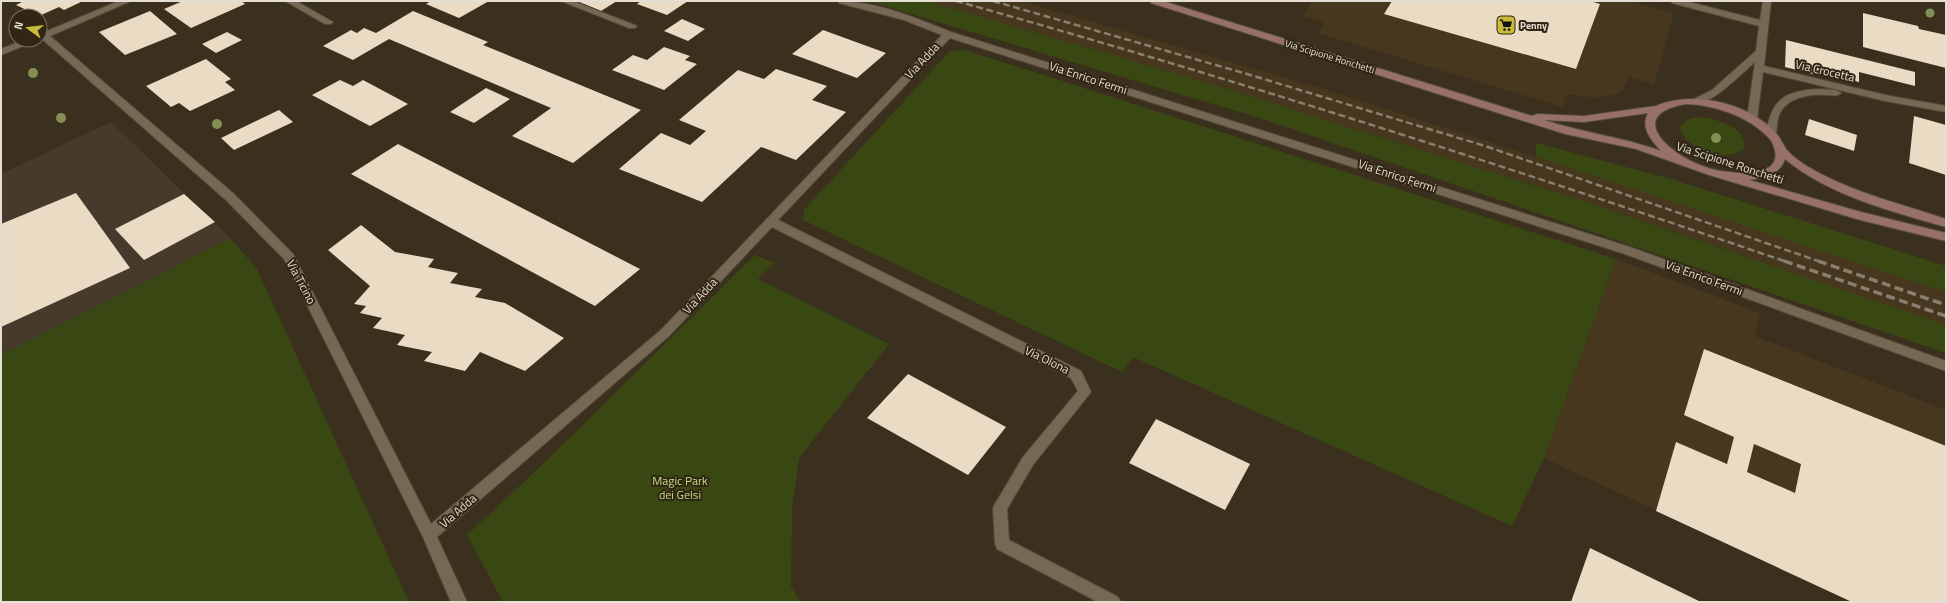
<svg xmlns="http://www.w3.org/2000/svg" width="1947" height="603" viewBox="0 0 1947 603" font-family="'Titillium Web',sans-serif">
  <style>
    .built { fill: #46371e }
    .industrial { fill: #473a2c }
    .green { fill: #394813 }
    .building { fill: #e9dbc4; fill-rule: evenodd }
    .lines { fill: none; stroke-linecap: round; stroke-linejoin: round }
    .street-casing { stroke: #554b3b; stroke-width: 2 }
    .secondary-casing { stroke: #554b3b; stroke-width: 2 }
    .street { fill: #756854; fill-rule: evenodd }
    .secondary { fill: #967069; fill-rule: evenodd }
    .rail-far1 { stroke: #887f70; stroke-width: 2.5; stroke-dasharray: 7 3.5; stroke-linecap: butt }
    .rail { stroke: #887f70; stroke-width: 3.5; stroke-dasharray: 9 4.5; stroke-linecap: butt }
    .tree { fill: #849053 }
    .labels { text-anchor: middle; stroke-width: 4; stroke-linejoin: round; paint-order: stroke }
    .far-poi-label { font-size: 10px; font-weight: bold; fill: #e5ded3; stroke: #312614; text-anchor: start }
    .far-street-label { font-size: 10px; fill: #e5ded3; stroke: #312614 }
    .street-label { font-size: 12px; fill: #e5ded3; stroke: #312614 }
    .park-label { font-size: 12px; fill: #bfde7e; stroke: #312614 }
  </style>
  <rect width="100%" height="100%" fill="#3b301e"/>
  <g class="built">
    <path d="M 927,1 L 1021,1 L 1324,89 L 1670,200 L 1946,292 L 1946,325 L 1574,198 L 1205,82 Z"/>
    <path d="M 1313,1 L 1628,1 L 1674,13 L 1654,84 L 1629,77 L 1623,90 L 1616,94 L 1597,98 L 1567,94 L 1562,107 L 1318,33 L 1325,23 L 1303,16 Z"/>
    <path d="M 1616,259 L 1760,313 L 1755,336 L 1946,410 L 1946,602 L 1852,602 L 1544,458 Z"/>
  </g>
  <path class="industrial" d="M 111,122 L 230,238 L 1,355 L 1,174 Z"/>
  <g class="green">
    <path d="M 868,1 L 927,1 L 1205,82 L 1574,198 L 1946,325 L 1946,353 L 1260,118 Z"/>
    <path d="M 965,50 L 1616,259 L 1544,458 L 1512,526 L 1133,357 L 1122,372 L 803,220 L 804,210 L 950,51 Z"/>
    <path d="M 1698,117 C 1715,119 1745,125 1745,147 C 1728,165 1686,150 1680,128 C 1684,120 1689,119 1698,117 Z"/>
    <path d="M 1536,143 L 1671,179 L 1946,266 L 1946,292 L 1536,157 Z"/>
    <path d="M 230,238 L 257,269 L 409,602 L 1,602 L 1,355 Z"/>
    <path d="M 755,255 L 774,263 L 758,279 L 889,344 L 799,458 L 792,509 L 791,587 L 801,602 L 503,602 L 467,535 L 543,464 Z"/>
  </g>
  <g class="building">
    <path d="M 24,1 L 83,1 L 64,10 L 59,7 L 39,16 L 16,5 Z"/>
    <path d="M 183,1 L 241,1 L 245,4 L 191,28 L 164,9 Z"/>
    <path d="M 431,1 L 489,1 L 459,18 L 426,4 Z"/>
    <path d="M 577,1 L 617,1 L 601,11 Z"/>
    <path d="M 641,1 L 688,1 L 667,15 L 637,4 Z"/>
    <path d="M 1392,1 L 1590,1 L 1600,4 L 1576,69 L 1384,14 Z"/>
    <path d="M 150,11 L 177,34 L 125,55 L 99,32 Z"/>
    <path d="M 413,11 L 488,42 L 483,45 L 641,110 L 573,163 L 512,136 L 551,108 L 389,39 L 353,60 L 323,46 L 351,30 L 357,33 L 364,28 L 376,33 Z"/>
    <path d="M 1863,13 L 1918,26 L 1919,29 L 1946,35 L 1946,68 L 1863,47 Z"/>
    <path d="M 682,19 L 705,29 L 688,41 L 664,31 Z"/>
    <path d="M 823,30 L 886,53 L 857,78 L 792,54 Z"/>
    <path d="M 227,32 L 242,40 L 216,53 L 202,44 Z"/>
    <path d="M 1786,40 L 1915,72 L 1915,86 L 1859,72 L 1859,82 L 1821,73 L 1821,76 L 1785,67 Z"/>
    <path d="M 664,47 L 690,56 L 685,60 L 697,64 L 664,90 L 612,70 L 633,55 L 647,60 Z"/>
    <path d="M 206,59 L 231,79 L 225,82 L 235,90 L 190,111 L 179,103 L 171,107 L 146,86 Z"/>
    <path d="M 776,69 L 827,86 L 812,100 L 846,112 L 796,160 L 761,147 L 702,202 L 619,169 L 661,133 L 690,145 L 706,131 L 679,120 L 738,70 L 764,79 Z"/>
    <path d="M 340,80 L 353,86 L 363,80 L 408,104 L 370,126 L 312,95 Z"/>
    <path d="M 486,88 L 510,99 L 474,123 L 450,112 Z"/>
    <path d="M 279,110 L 293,122 L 234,150 L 221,138 Z"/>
    <path d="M 1914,116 L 1946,125 L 1946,175 L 1909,163 Z"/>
    <path d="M 1809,119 L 1857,135 L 1854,151 L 1805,135 Z"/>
    <path d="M 398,144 L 640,269 L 595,306 L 351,174 Z"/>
    <path d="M 76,193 L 130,268 L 1,327 L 1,224 Z"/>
    <path d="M 184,194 L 215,222 L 144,260 L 115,229 Z"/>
    <path d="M 361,225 L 395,252 L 434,259 L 428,267 L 458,273 L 450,283 L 482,289 L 475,297 L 505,303 L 564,338 L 525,371 L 480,352 L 465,371 L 424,361 L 432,352 L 397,345 L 405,335 L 373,328 L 382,318 L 360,313 L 366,306 L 354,304 L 370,286 L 328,250 Z"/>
    <path d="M 1704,349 L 1946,446 L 1946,602 L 1852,602 L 1656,511 L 1676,442 L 1727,464 L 1734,437 L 1684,415 ZM 1754,444 L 1801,464 L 1795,493 L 1747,472 Z"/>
    <path d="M 908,374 L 1006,427 L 968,475 L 867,418 Z"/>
    <path d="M 1156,419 L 1250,464 L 1225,510 L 1129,463 Z"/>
    <path d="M 1590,548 L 1701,602 L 1571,602 Z"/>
  </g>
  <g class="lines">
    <defs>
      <g id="street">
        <path d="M 119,1 L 131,1 L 50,36 L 234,194 L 293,254 L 431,524 L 661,330 L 942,35 L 904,20 L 839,3 L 838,1 C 876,1 916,18 951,32 L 1630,247 L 1946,361 L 1946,371 L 1622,253 L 950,38 L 778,220 L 1081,371 L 1091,392 L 1033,465 L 1007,509 L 1009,540 L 1118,597 L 1121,602 L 1098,602 L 997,549 L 995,544 L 993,508 L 995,504 L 1023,457 L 1078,391 L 1071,378 L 772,227 L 669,336 L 437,537 L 467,602 L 451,602 L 423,537 L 284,259 L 226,200 L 42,39 L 40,40 L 40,34 Z"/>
        <path d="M 285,1 L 296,1 L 333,22 L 331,24 L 325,24 Z"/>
        <path d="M 561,1 L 573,1 L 637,26 L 635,28 L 629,28 Z"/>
        <path d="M 1671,1 L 1685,1 L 1760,20 L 1763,1 L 1771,1 L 1764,66 L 1885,95 L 1946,106 L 1946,112 L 1885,101 L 1763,72 L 1757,119 L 1752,122 L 1748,121 L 1747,119 L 1755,62 C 1743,72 1709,108 1692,104 L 1691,102 L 1692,100 L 1712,90 L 1756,51 L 1759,26 L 1672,3 Z"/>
        <path d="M 24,40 L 38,40 L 1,55 L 1,49 Z"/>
        <path d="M 1818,89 L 1836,90 L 1841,93 C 1837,97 1832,95 1826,95 C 1809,94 1787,97 1779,115 C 1777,121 1777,128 1776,134 L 1771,137 L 1767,136 L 1766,134 C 1771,100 1784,91 1818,89 Z"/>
      </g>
      <path id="secondary" d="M 1150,1 L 1163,1 L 1532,116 L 1537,114 L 1584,116 L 1656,106 C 1694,90 1748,103 1776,133 C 1780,138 1783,144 1786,149 C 1794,159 1811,169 1823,175 C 1862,195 1905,205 1946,219 L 1946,227 C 1893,212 1828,195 1785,159 C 1780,175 1764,178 1749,180 L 1861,212 L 1946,233 L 1946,241 L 1860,220 L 1709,175 L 1636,149 L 1565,134 L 1151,3 ZM 1686,104 C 1715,105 1748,116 1769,138 C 1772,141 1774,146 1775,151 C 1780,175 1744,174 1729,172 C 1716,171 1703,167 1691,161 C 1659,145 1632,113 1686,104 ZM 1648,113 C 1640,128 1651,140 1661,151 C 1623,137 1583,133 1544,120 L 1584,122 Z"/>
    </defs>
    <use href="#street" class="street-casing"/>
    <use href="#secondary" class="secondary-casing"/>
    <use href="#street" class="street"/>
    <use href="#secondary" class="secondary"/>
    <g class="rail-far1">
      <path d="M 956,1 C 1236,79 1512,168 1787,262"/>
      <path d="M 993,1 L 1247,74 L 1485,146 L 1821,262"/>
    </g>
    <g class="rail">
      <path d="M 1784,261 L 1946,316"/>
      <path d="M 1818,261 L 1946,305"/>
    </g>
  </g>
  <g class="tree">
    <circle cx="1930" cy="13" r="4.5"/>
    <circle cx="33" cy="73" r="5"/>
    <circle cx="61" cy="118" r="5"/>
    <circle cx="217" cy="124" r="5"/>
    <circle cx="1716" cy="138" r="5"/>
  </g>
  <defs>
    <symbol id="supermarket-square" viewBox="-11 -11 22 22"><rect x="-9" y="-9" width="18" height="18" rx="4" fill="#c9ba3a" stroke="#312614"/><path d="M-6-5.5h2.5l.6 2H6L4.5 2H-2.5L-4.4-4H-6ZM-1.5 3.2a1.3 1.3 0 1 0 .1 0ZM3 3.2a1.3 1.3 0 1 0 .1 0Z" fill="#111"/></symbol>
  </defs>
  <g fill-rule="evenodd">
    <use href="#supermarket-square" x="1495" y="14" width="22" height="22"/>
  </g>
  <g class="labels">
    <g class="far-poi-label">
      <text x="1520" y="29">Penny</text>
    </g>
    <g class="far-street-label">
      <text transform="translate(1330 56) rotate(17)" y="4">Via Scipione Ronchetti</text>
    </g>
    <g class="street-label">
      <text transform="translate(922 61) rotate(-47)" y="4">Via Adda</text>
      <text transform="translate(1825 71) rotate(13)" y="4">Via Crocetta</text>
      <text transform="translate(1088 78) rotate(18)" y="4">Via Enrico Fermi</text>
      <text transform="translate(1730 163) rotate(18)" y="4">Via Scipione Ronchetti</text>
      <text transform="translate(1397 176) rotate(18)" y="4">Via Enrico Fermi</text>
      <text transform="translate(1704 278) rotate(20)" y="4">Via Enrico Fermi</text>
      <text transform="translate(301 282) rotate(62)" y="4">Via Ticino</text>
      <text transform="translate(700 296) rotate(-47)" y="4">Via Adda</text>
      <text transform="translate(1047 360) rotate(26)" y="4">Via Olona</text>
      <text transform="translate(458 511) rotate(-41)" y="4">Via Adda</text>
    </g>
    <g class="park-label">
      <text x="680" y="485">Magic Park<tspan x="680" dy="14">dei Gelsi</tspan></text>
    </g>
  </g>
  <rect width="1947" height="603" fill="none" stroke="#e5ded3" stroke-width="4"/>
  <g transform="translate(28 28) rotate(285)"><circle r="19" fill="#312614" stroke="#797060"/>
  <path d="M0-3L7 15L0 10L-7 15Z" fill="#c9ba3a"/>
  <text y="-6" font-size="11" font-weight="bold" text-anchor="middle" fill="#e5ded3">N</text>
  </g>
</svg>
